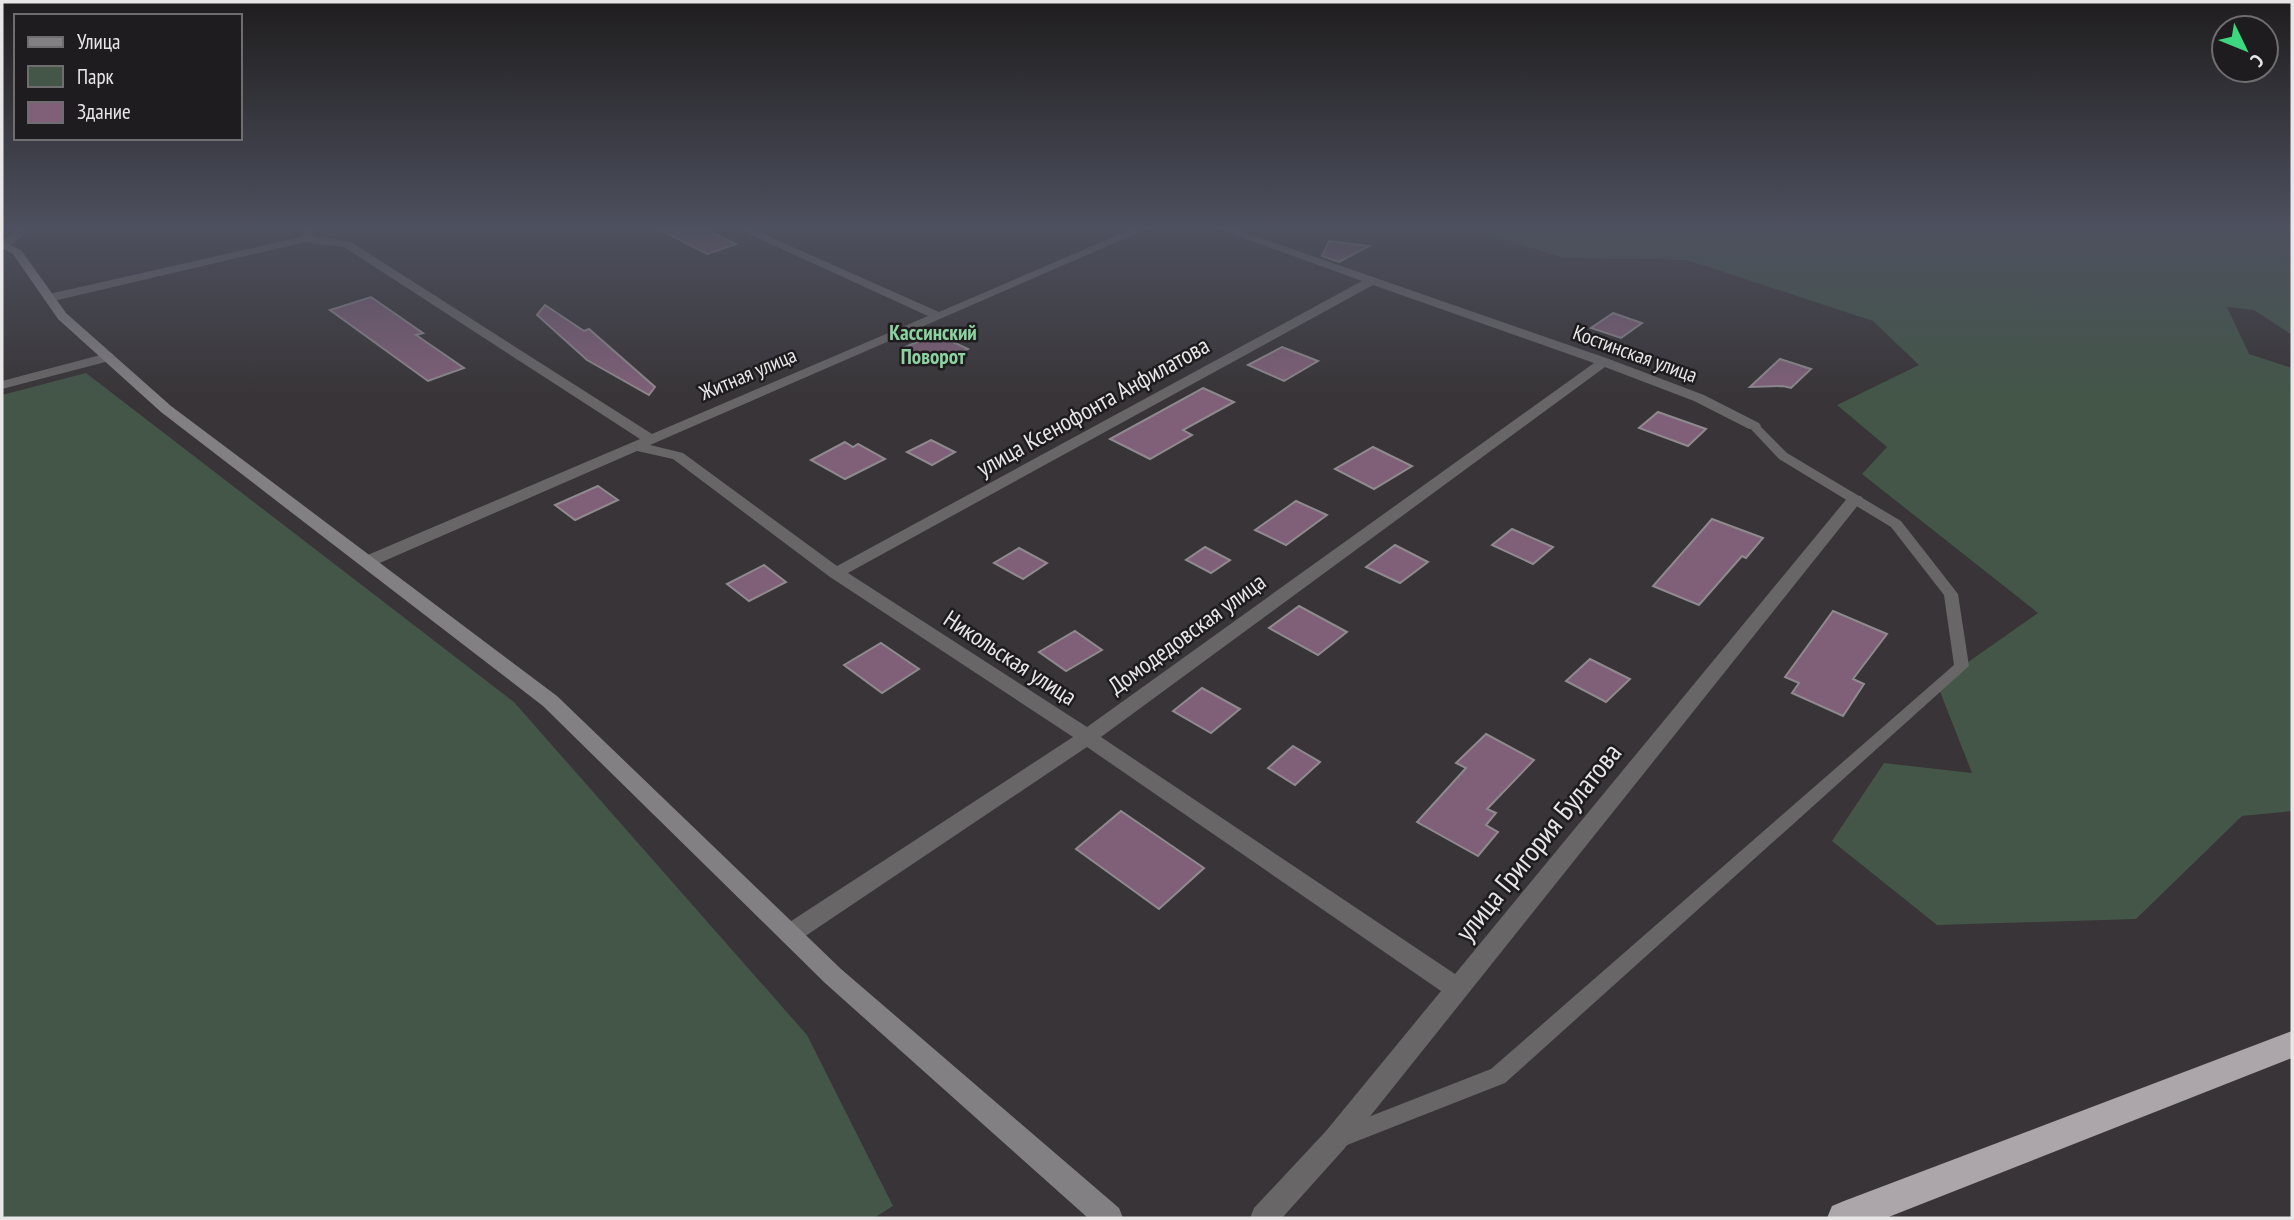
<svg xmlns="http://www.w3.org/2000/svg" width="2294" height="1220" viewBox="0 0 2294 1220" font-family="'PT Sans Narrow',sans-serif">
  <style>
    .green { fill: #435648 }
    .building { fill: #806078; stroke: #8f8a8e; stroke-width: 2 }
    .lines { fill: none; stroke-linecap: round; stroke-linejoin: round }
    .lane { fill: #686667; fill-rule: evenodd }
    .street { fill: #686667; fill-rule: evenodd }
    .secondary { fill: #838083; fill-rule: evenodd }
    .highway { fill: #aca6aa; fill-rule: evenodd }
    .labels { text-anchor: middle; stroke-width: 5; stroke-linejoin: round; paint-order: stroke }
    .far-neighbourhood-label { font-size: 21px; font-weight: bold; fill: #8dd3a2; stroke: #1e1c1e }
    .far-street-label { font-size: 21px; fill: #e9e6e8; stroke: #1e1c1e }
    .street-label { font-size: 24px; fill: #e9e6e8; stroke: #1e1c1e }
    .near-street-label { font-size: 28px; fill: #e9e6e8; stroke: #1e1c1e }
  </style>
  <rect width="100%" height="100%" fill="#383437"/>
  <g class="green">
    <path d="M 1465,228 L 2292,228 L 2292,335 L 2254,310 L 2227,307 L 2249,354 L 2292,368 L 2292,811 L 2242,816 L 2136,919 L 1937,925 L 1832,841 L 1884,763 L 1972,773 L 1937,684 L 2038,613 L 1862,474 L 1887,447 L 1837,405 L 1919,365 L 1873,321 L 1687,260 L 1564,258 Z"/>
    <path d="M 86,373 L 514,702 L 807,1035 L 893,1206 L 874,1218 L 2,1218 L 2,395 Z"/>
  </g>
  <g class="building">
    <path d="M 657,228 L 703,228 L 736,244 L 707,254 Z"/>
    <path d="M 1329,241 L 1369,246 L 1339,262 L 1322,256 Z"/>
    <path d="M 371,297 L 423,333 L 416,335 L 464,368 L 428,381 L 330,310 Z"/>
    <path d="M 545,305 L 584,331 L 589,329 L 655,387 L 649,395 L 587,360 L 537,315 Z"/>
    <path d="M 1613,313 L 1642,323 L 1621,338 L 1591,328 Z"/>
    <path d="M 936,334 L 968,349 L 937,363 L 905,347 Z"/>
    <path d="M 1282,347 L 1318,361 L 1284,381 L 1248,365 Z"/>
    <path d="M 1780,359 L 1811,369 L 1791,388 L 1783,386 L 1750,387 Z"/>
    <path d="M 1203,388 L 1234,402 L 1183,430 L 1192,435 L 1150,459 L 1110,439 Z"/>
    <path d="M 1658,412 L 1706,429 L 1688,446 L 1639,428 Z"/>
    <path d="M 931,440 L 955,452 L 932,465 L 907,452 Z"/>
    <path d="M 845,442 L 853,447 L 858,444 L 885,459 L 845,479 L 811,460 Z"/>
    <path d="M 1373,447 L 1412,466 L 1374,489 L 1335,469 Z"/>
    <path d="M 598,486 L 618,500 L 575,520 L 555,505 Z"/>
    <path d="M 1296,501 L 1327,515 L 1286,545 L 1255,530 Z"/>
    <path d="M 1712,519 L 1763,538 L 1746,558 L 1742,556 L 1699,605 L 1653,586 Z"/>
    <path d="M 1512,529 L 1553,547 L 1533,564 L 1492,545 Z"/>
    <path d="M 1395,545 L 1428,562 L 1400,583 L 1366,567 Z"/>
    <path d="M 1205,547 L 1230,560 L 1211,573 L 1186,560 Z"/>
    <path d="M 1019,548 L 1047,563 L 1023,579 L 994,563 Z"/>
    <path d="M 764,565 L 786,582 L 749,601 L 727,584 Z"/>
    <path d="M 1299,606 L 1347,632 L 1318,655 L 1269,628 Z"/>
    <path d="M 1833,611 L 1887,634 L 1853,679 L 1864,684 L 1843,716 L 1792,693 L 1799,683 L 1785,677 Z"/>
    <path d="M 1075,631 L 1102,650 L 1066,671 L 1039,652 Z"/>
    <path d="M 881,643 L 919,669 L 882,693 L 844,665 Z"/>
    <path d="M 1590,659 L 1630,679 L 1606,702 L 1566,681 Z"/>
    <path d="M 1202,688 L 1240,709 L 1211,733 L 1173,711 Z"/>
    <path d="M 1486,734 L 1534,760 L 1487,809 L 1496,813 L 1486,825 L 1498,832 L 1478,856 L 1417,822 L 1466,768 L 1456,763 Z"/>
    <path d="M 1293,746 L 1320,762 L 1295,785 L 1268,768 Z"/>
    <path d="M 1121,811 L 1204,868 L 1159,909 L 1076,849 Z"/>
  </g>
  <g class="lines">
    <path class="lane" d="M 1754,423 L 1758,424 L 1787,453 L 1901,521 L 1958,594 L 1969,666 L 1505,1083 L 1342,1147 L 1335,1144 L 1331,1137 L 1335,1130 L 1491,1069 L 1954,665 L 1944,595 L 1891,527 L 1779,459 L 1748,426 Z"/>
    <g class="street">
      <path d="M 21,228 L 33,228 L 9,246 L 2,247 L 2,241 Z"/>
      <path d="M 312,228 L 316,231 L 312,236 L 351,242 L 652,434 L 928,316 L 736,228 L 750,228 L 939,312 L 1134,228 L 1149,228 L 650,445 L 683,453 L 837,566 L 1362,281 L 1216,228 L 1232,228 L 1609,359 L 1704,395 L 1759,423 L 1761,426 L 1759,429 L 1749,429 L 1694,401 L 1605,367 L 1101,737 L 1455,974 L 1849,496 L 1861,496 L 1863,499 L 1344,1149 L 1282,1218 L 1250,1218 L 1254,1208 L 1326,1131 L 1441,991 L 1087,747 L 798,941 L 790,944 L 782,941 L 778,934 L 782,927 L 1073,737 L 830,577 L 673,459 L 637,451 L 375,565 L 363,565 L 361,561 L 363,557 L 640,439 L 344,247 L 305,242 L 49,302 L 43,298 L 49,294 L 301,237 L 306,229 ZM 1373,285 L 1594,363 L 1087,727 L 848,573 Z"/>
      <path d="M 108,353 L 113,354 L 113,360 L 2,389 L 2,381 Z"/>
    </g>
    <path class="secondary" d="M 2,241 L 21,250 L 66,313 L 171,406 L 557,696 L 841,969 L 1119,1208 L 1123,1218 L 1088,1218 L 825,983 L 543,706 L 161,412 L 58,319 L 13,254 L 2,248 Z"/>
    <path class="highway" d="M 2292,1031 L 2292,1058 L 1886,1218 L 1827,1218 L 1832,1206 L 1844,1201 Z"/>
  </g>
  <linearGradient id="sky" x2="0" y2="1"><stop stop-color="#1f1d1e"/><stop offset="0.57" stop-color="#4d505e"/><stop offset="1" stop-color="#4d505e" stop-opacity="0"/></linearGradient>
  <rect width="2294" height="399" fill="url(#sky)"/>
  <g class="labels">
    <g class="far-neighbourhood-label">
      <text x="933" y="340">Кассинский<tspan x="933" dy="24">Поворот</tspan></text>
    </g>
    <g class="far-street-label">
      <text transform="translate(1635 354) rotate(20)" y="7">Костинская улица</text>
      <text transform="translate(748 374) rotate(-23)" y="7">Житная улица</text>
    </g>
    <g class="street-label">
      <text transform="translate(1093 407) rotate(-29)" y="8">улица Ксенофонта Анфилатова</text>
      <text transform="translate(1187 634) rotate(-36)" y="8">Домодедовская улица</text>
      <text transform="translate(1010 658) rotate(33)" y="8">Никольская улица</text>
    </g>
    <g class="near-street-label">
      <text transform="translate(1538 842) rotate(-51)" y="10">улица Григория Булатова</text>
    </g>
  </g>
  <rect width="2294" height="1220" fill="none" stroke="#e9e6e8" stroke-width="7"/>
  <rect x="14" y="14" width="228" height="126" fill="#1e1c1e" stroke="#6f6d6f" stroke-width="2"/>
  <rect x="28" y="37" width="35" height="10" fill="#838083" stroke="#6f6d6f" stroke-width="2"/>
  <text x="77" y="49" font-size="21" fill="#e9e6e8">Улица</text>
  <rect x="28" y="66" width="35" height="21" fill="#435648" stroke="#6f6d6f" stroke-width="2"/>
  <text x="77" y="84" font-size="21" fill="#e9e6e8">Парк</text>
  <rect x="28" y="102" width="35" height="21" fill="#806078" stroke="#6f6d6f" stroke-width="2"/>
  <text x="77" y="119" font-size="21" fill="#e9e6e8">Здание</text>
  <g transform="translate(2245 49) rotate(133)"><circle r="33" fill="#1e1c1e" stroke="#6f6d6f" stroke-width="2"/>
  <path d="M0-5L12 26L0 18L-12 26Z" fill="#3cd77e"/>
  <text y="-10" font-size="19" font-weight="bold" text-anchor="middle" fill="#e9e6e8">С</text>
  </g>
</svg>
